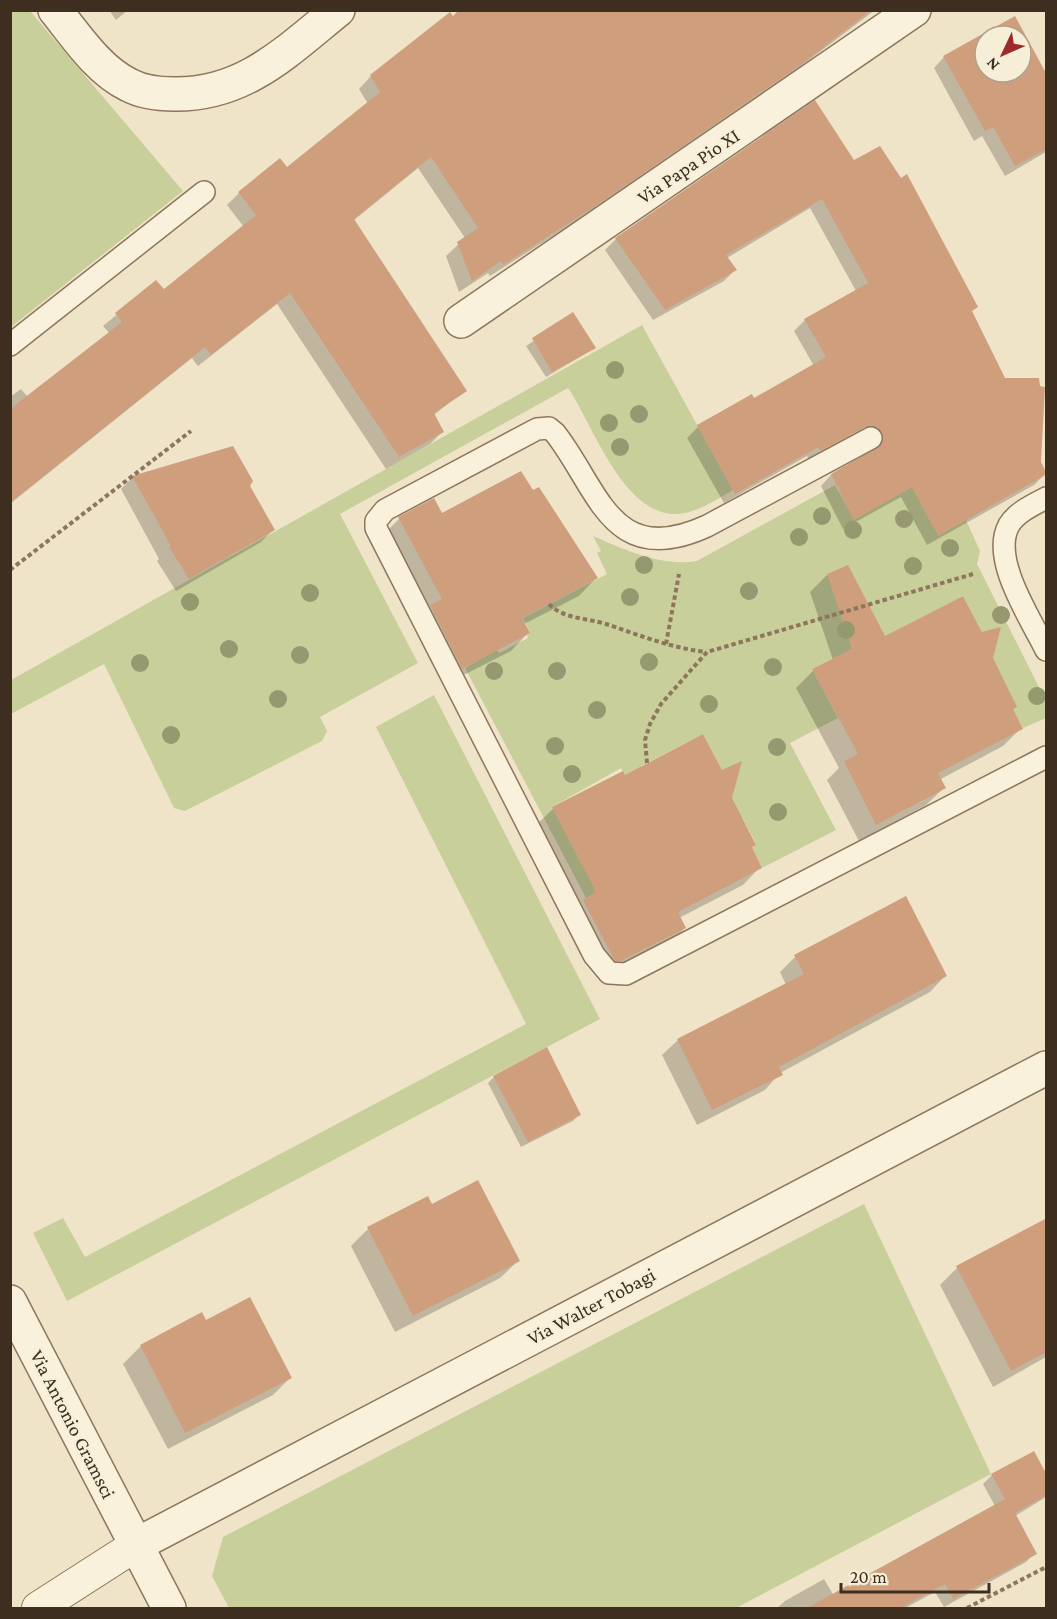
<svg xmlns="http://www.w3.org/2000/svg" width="1057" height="1619" viewBox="0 0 1057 1619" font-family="'Crimson Pro',serif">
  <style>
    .green { fill: #c9cf9b }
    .shadow { fill: #0003; fill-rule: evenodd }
    .building { fill: #cf9f7d; fill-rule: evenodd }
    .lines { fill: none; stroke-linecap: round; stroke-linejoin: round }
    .service-casing { stroke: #8d765c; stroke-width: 24 }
    .pedestrian-casing { stroke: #8d765c; stroke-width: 34 }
    .minor-casing { stroke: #8d765c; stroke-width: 36 }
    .path { stroke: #8d765c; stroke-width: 4; stroke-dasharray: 4.5 3; stroke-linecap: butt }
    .service { stroke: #faf1dc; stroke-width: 21 }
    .pedestrian { stroke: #faf1dc; stroke-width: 32 }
    .minor { stroke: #faf1dc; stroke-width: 33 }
    .tree { fill: #96986f }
    .labels { text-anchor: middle; stroke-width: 4.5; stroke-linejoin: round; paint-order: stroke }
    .street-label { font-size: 20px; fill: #3d2e20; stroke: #f7eed8 }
  </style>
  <rect width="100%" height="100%" fill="#f0e4c8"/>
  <g class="green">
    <path d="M 11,10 L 30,11 L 183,191 L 11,327 Z"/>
    <path d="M 642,325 L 733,490 C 717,499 697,513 678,514 C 623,517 593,424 568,388 L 340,514 L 418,663 L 320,717 L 327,731 L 322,741 L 185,811 L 174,808 L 104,664 L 11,714 L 11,680 Z"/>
    <path d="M 835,485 L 854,519 L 912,487 L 938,535 L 966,520 L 980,551 L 977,564 L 1046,701 L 1046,718 L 1023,728 L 989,673 L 982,632 L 963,596 L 901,628 L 909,644 L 851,645 L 852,649 L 812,669 L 838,718 L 790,743 L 836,830 L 762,868 L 752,847 L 756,844 L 743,819 L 728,811 L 722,770 L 703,734 L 641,766 L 648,783 L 633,790 L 621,768 L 552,807 L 597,893 L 586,898 L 465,668 L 497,650 L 499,653 L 528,638 L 527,635 L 530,633 L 523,618 L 607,574 L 597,553 L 601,551 L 593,536 C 626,550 661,567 697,561 Z"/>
    <path d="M 434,695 L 600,1019 L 67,1301 L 33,1233 L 63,1218 L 85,1257 L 526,1024 L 376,727 Z"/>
    <path d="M 864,1204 L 991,1474 L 736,1608 L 229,1608 L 212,1576 L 223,1537 Z"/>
  </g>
  <g class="shadow">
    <path d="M 109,10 L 128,10 L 116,20 Z"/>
    <path d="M 510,10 L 875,10 L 788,76 L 580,219 L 490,276 L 488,273 L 459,292 L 446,256 L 465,238 L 418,168 L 353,221 L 465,390 L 434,415 L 442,432 L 430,444 L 386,469 L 277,304 L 198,366 L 192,358 L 10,504 L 10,397 L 21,389 L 28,397 L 110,334 L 103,326 L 156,282 L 163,291 L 244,227 L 227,205 L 239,193 L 287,169 L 368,104 L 359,89 L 371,76 L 453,18 Z"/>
    <path d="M 1014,18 L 1046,78 L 1046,152 L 1005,176 L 982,136 L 974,141 L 934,68 L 944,57 ZM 985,36 L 1021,36 L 1021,72 L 985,72 Z"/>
    <path d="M 853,162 L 971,312 L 1045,474 L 1034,485 L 927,545 L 901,497 L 843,529 L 821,486 L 831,475 L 871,453 L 872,442 L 809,461 L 807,456 L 724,503 L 687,438 L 698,427 L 753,400 L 814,366 L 794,331 L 805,320 L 856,291 L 810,208 L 727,258 L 735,270 L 724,281 L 653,320 L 605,250 L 616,239 Z"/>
    <path d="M 573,314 L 595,348 L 546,377 L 526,346 Z"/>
    <path d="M 133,477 L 249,486 L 273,530 L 261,542 L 176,591 L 157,561 L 159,559 L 121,489 Z"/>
    <path d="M 532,492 L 596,578 L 579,596 L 524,624 L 528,633 L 511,651 L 444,685 L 413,624 L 423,614 L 382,536 L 399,519 L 442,515 Z"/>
    <path d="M 827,575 L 884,638 L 991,659 L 1021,728 L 1003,746 L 939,780 L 944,788 L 926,805 L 859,841 L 827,780 L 839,768 L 796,688 L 813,671 L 833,660 L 810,592 Z"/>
    <path d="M 624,777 L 730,798 L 760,867 L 743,885 L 679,918 L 685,928 L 667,946 L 601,978 L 597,977 L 566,918 L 535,826 L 553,809 Z"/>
    <path d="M 795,957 L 945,976 L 930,992 L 780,1073 L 765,1090 L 697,1125 L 662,1055 L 678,1040 L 786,985 L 780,972 Z"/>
    <path d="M 494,1077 L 579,1115 L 573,1121 L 521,1147 L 488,1083 Z"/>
    <path d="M 432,1206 L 518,1261 L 500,1278 L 395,1332 L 351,1246 L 368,1229 Z"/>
    <path d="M 1046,1220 L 1046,1357 L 993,1387 L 940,1285 L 957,1268 Z"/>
    <path d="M 201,1314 L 205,1322 L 291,1377 L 273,1395 L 168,1449 L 123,1364 L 141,1346 Z"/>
    <path d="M 1033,1453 L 1046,1478 L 1046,1497 L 1015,1516 L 1035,1553 L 1026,1562 L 944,1607 L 935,1592 L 905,1608 L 777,1608 L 785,1601 L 824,1579 L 834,1596 L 995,1506 L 983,1484 L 992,1475 Z"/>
  </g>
  <g class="building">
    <path d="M 459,10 L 871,10 L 802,64 L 594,207 L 503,265 L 501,261 L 472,281 L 457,242 L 478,228 L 431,157 L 354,219 L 467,391 L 434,413 L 444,432 L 399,457 L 290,293 L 211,355 L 205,347 L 10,503 L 10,409 L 122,322 L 115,313 L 156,280 L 164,289 L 256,215 L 238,192 L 280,158 L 287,167 L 380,92 L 370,75 L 450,12 L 453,16 Z"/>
    <path d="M 1015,16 L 1047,75 L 1047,149 L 1015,166 L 993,127 L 985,131 L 943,56 ZM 985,36 L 1021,36 L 1021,72 L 985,72 Z"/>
    <path d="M 815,100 L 854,160 L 880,146 L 901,178 L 907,174 L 978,307 L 972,311 L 1005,378 L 1039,378 L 1040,386 L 1045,387 L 1041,462 L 1047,474 L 938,536 L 912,487 L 854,520 L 831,474 L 881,445 L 882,433 L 877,427 L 865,427 L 820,451 L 818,447 L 735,494 L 697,425 L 752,394 L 754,398 L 826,357 L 804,319 L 868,283 L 822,199 L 726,255 L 737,270 L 665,310 L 615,238 Z"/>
    <path d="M 573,312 L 596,348 L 552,372 L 532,338 Z"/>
    <path d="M 233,446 L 253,481 L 250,486 L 275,530 L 189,579 L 169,547 L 171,546 L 132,476 Z"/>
    <path d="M 521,471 L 533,490 L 539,487 L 598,578 L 522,618 L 530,633 L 462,669 L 430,605 L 442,599 L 398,517 L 434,498 L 442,513 Z"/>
    <path d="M 848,565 L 885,636 L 963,596 L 982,632 L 1001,627 L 993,658 L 1017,707 L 1013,709 L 1023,729 L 938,773 L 946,788 L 876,825 L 844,761 L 858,754 L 812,669 L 852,649 L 827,574 Z"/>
    <path d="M 703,734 L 722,770 L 742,761 L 732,798 L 756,845 L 752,847 L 762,868 L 678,912 L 686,928 L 620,961 L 615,961 L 583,900 L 596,892 L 552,807 L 623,771 L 625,775 Z"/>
    <path d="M 906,896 L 947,976 L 779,1067 L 783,1075 L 712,1110 L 677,1039 L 804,974 L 794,955 Z"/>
    <path d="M 547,1047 L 581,1115 L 528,1142 L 493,1076 Z"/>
    <path d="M 478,1180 L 520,1261 L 413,1316 L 367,1227 L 428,1196 L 432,1204 Z"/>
    <path d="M 1047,1218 L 1047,1352 L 1011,1371 L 956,1266 Z"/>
    <path d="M 250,1297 L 292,1378 L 185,1433 L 140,1345 L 202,1312 L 206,1320 Z"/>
    <path d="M 1034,1451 L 1047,1475 L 1047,1495 L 1015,1513 L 1037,1554 L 953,1599 L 945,1584 L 900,1608 L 807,1608 L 1005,1499 L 991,1474 Z"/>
  </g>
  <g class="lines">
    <defs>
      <g id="service">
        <path d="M 10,345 L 204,192"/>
        <path d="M 871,438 L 707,526 C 611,570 599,489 555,433 L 549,428 L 537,429 L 385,510 L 376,521 L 376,528 L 594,955 L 609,973 L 626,974 L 1046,757"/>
        <path d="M 1046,498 C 1033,505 1017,512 1009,525 C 990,559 1031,619 1046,650"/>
      </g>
      <path id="pedestrian" d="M 38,1608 L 136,1545"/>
      <g id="minor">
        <path d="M 55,10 C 76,36 98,70 129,85 C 142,92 159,94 174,94 C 244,95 286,52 338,10"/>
        <path d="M 461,321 L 914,10"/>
        <path d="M 10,1302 L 169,1608"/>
        <path d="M 136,1545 L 1046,1068"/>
      </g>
    </defs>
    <use href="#service" class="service-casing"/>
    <use href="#pedestrian" class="pedestrian-casing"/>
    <use href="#minor" class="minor-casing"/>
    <g class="path">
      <path d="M 10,570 L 191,431"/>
      <path d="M 549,604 C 563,619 587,618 606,624 C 639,635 671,648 706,652"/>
      <path d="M 666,644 L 679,574"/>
      <path d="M 647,763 L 645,740 L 650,724 L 661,704 L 707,652 L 973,574"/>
      <path d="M 967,1608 L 1046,1567"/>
    </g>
    <use href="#service" class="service"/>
    <use href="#pedestrian" class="pedestrian"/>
    <use href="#minor" class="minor"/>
  </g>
  <g class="tree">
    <circle cx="615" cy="370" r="9"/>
    <circle cx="639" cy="414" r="9"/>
    <circle cx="609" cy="423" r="9"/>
    <circle cx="620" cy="447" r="9"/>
    <circle cx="822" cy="516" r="9"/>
    <circle cx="904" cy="519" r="9"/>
    <circle cx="853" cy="530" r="9"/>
    <circle cx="799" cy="537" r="9"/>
    <circle cx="950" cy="548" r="9"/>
    <circle cx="644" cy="565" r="9"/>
    <circle cx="913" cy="566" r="9"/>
    <circle cx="749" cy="591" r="9"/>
    <circle cx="310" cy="593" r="9"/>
    <circle cx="630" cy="597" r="9"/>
    <circle cx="190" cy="602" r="9"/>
    <circle cx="1001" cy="615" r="9"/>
    <circle cx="846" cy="630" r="9"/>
    <circle cx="229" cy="649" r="9"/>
    <circle cx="300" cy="655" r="9"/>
    <circle cx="649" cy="662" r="9"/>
    <circle cx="140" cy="663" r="9"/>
    <circle cx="773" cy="667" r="9"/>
    <circle cx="494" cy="671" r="9"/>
    <circle cx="557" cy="671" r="9"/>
    <circle cx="1037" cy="696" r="9"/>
    <circle cx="278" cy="699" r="9"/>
    <circle cx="709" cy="704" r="9"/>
    <circle cx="597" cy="710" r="9"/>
    <circle cx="171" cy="735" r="9"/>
    <circle cx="555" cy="746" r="9"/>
    <circle cx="777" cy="747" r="9"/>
    <circle cx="572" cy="774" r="9"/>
    <circle cx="778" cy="812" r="9"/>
  </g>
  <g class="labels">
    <g class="street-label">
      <text transform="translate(688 166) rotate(-34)" y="7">Via Papa Pio XI</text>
      <text transform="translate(591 1306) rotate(-28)" y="7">Via Walter Tobagi</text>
      <text transform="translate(73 1424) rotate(63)" y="7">Via Antonio Gramsci</text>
    </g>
  </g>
  <rect width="1057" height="1619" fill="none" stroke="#3d2e20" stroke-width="24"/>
  <g transform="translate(1003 54) rotate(226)"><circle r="28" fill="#f7eed8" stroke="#ada18e" stroke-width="1.5"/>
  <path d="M0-4.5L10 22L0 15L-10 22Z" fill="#9e2a2b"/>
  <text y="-9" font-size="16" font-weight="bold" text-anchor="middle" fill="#3d2e20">N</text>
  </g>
  <path d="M841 1583v9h148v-9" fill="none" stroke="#3d2e20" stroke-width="3"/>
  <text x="850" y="1583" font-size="18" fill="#3d2e20" stroke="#f7eed8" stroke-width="4.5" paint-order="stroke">20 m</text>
</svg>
